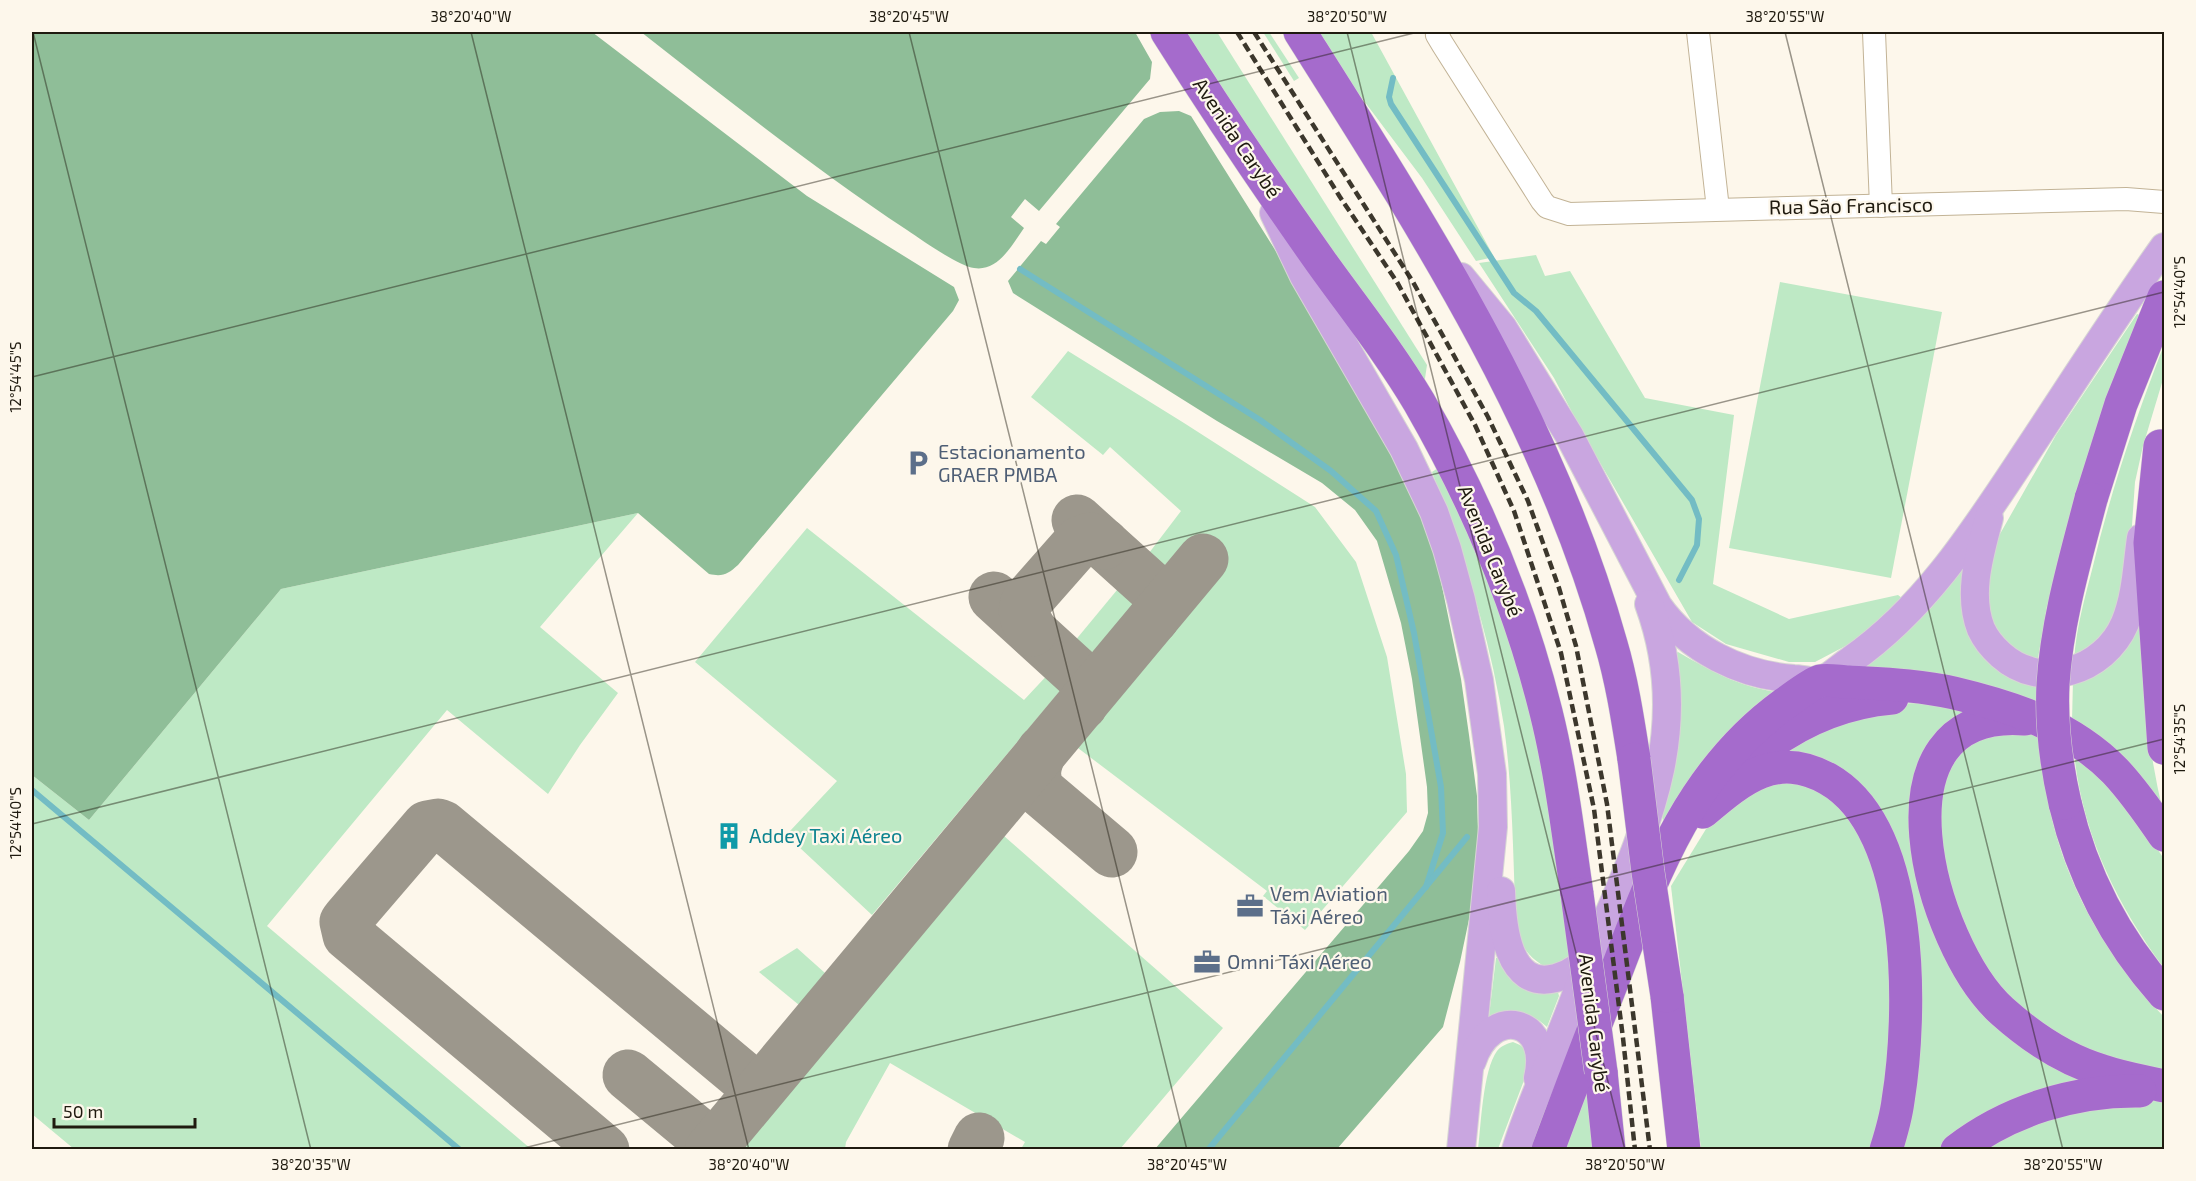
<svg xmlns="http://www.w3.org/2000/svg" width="2196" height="1181" viewBox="0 0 2196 1181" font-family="'Exo 2',sans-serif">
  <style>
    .green { fill: #bee9c5 }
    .forest { fill: #8fbe98 }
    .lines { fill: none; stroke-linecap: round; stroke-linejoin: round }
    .stream { stroke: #73bcc4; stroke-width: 6 }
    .taxiway { stroke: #9c978c; stroke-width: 51 }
    .minor-casing { stroke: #c2b396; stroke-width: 24 }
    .major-casing { stroke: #d7d6d4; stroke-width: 30 }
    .highway-casing { stroke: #d7d6d4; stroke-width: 34 }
    .minor { stroke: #fff; stroke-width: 22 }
    .major { stroke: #c9a6e0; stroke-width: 28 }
    .highway { stroke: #a56bcc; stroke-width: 33 }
    .rail { stroke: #3c372c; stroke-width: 4.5; stroke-dasharray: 9 4.5; stroke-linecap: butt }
    .highway-bridge-casing { stroke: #d7d6d4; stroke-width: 34; stroke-linecap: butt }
    .highway-bridge { stroke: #a56bcc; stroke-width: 33 }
    .ticks { fill: none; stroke: #1f1a0f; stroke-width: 1.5; stroke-opacity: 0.45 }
    .labels { text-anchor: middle; stroke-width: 4.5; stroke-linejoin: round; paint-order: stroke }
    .street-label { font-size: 20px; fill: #1f1a0f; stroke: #fdf7eb }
    .service-label { font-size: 20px; fill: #4e5e75; stroke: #fdf7eb; text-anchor: start }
    .culture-label { font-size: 20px; fill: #0d838f; stroke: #fdf7eb; text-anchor: start }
    .neatline { fill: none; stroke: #1f1a0f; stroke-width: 2 }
    .ticks-label { font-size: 15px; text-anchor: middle; fill: #1f1a0f }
  </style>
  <rect width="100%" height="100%" fill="#fdf7eb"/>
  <g class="green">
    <path d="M 1182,32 L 1217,32 L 1427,365 L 1424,385 Z"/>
    <path d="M 1263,32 L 1269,32 L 1299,78 L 1294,81 Z"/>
    <path d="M 1316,32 L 1371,32 L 1494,257 L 1476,261 L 1422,178 L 1334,61 Z"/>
    <path d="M 1536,255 L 1545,276 L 1570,271 L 1645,398 L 1734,415 L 1713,584 L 1789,619 L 1898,595 L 1902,598 L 1880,623 L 1855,641 L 1815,662 L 1789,662 L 1726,644 L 1692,622 L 1584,435 L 1554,378 L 1479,263 Z"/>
    <path d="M 1780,282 L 1942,312 L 1891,578 L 1729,548 Z"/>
    <path d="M 2137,314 L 2140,315 L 2047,606 L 2037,664 L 2016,654 L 1992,624 L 1985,595 L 1996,541 L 2056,435 Z"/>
    <path d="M 2164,345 L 2164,376 L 2143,446 L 2135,482 L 2129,569 L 2114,626 L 2074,660 C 2076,628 2085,597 2093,566 C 2111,490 2136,417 2164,345 Z"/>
    <path d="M 1068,351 L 1184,423 L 1315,507 L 1356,562 L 1387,657 L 1406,774 L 1407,812 L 1305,930 L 1263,896 L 1267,891 L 1074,745 L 1219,569 L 1186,542 L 1165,565 L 1152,565 L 1149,560 L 1149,553 L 1181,511 L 1110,447 L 1103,455 L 1031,397 Z"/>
    <path d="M 1438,468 L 1463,517 L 1520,667 L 1542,763 L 1570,954 L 1564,961 L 1545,967 C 1527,955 1522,948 1516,926 C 1513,860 1513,792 1504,726 C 1490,637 1464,556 1432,472 Z"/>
    <path d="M 638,513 L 540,627 L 618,693 L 580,745 L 548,794 L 447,710 L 267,926 L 531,1149 L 74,1149 L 32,1114 L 32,775 L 89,820 L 281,589 Z"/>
    <path d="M 807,528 L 1024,700 L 1052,670 L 1057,669 L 1066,677 L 1065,685 L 872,915 L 799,847 L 804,842 L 790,831 L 837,781 L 695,662 Z"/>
    <path d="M 1964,564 L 1967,594 L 2037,681 L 2037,702 L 1998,689 L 1859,671 L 1912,627 L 1931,608 Z"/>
    <path d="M 1129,582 L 1138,589 L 1139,598 L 1092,653 L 1083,656 L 1074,649 L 1074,642 L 1122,584 Z"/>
    <path d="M 2140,605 C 2140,675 2147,744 2163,812 L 2072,721 L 2073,680 Z"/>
    <path d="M 1678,652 C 1711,671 1738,686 1776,692 L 1664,828 L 1661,809 L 1673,655 Z"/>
    <path d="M 1916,703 L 1973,709 L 1933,746 L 1946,945 L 2099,1078 L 1966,1130 L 1941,1149 L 1896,1149 L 1890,840 L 1767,754 L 1895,704 Z"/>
    <path d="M 2037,732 C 2042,768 2047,805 2058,841 C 2078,908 2117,967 2164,1017 L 2164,1076 L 2098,1061 L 2014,1010 L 1945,906 L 1939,780 L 1977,733 Z"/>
    <path d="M 2074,752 L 2089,763 L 2138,820 L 2164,859 L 2164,968 C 2116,904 2082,833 2074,752 Z"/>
    <path d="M 1771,779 L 1820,786 L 1871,846 L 1896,988 L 1877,1149 L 1701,1149 L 1671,886 L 1706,829 L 1724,808 Z"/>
    <path d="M 999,836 L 1004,836 L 1223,1028 L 1120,1149 L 1021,1149 L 1025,1142 L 890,1063 L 846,1142 L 845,1149 L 736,1149 Z"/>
    <path d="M 797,948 L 825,973 L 799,1005 L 759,972 Z"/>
    <path d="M 1496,958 L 1500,958 C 1520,983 1523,997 1558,992 L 1559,996 L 1547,1027 C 1529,1010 1512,1011 1489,1016 Z"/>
    <path d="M 1513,1042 L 1520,1045 L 1526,1050 L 1527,1072 L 1523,1083 L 1498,1149 L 1478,1150 C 1481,1125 1483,1070 1497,1051 C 1501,1046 1506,1044 1513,1042 Z"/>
    <path d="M 1587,1091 L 1593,1149 L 1565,1150 Z"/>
    <path d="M 2164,1099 L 2164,1149 L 1970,1150 L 2050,1110 Z"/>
  </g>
  <g class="forest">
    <path d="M 32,32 L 592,32 L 807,196 L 954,287 L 959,300 L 953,311 L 738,565 C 728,574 723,577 709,574 L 638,513 L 281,589 L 89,820 L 32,775 Z"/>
    <path d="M 641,32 L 1135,32 L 1152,62 L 1150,79 L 1039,211 L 1025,199 L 1011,217 L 1024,228 C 1012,245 998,272 974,268 C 958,266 922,240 907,230 C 815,169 728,100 641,32 Z"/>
    <path d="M 1179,111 L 1191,116 L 1336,347 L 1430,528 L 1461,679 L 1469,735 L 1477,796 L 1479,872 L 1460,962 L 1443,1027 L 1337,1149 L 1155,1149 L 1409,851 L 1423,831 L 1428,813 L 1427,787 L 1412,679 L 1401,623 L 1377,541 L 1355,510 L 1322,483 L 1217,421 L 1013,293 L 1008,281 L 1041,241 L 1046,244 L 1060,227 L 1056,224 L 1144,119 L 1160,112 Z"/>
  </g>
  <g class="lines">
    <g class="stream">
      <path d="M 1393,78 L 1389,97 L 1391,104 L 1514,293 L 1536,311 L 1692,500 L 1699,519 L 1697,545 L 1679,580"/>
      <path d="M 1020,269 L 1260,420 L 1331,471 L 1376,511 L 1396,555 L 1414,633 L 1441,787 L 1443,833 L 1426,887"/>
      <path d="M 32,790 L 460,1150"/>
      <path d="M 1208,1150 L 1467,837"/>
    </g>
    <g class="taxiway">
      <path d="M 1077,520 L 1158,593 L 1160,604 L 1154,618"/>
      <path d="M 994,597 L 1084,679 L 1087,692 L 1082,705"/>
      <path d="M 1032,631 C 1026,621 1021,612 1027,601 L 1079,542 L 1090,538 L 1104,544"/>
      <path d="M 1042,751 C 1035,765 1033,777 1040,791 L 1112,852"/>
      <path d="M 628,1075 L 698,1133 L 706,1144 L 706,1150"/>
      <path d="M 604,1150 L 348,935 L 345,922 L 348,918 L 427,826 L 438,824 L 443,826 L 746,1079 L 751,1089 L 749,1100"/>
      <path d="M 710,1150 L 1203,559"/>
      <path d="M 973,1150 L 979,1138"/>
    </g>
    <defs>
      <g id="minor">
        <path d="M 1439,32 L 1437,35 L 1443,45 L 1542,201 L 1547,207 L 1569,214 L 2126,199 L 2164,202"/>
        <path d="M 1698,32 L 1718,209"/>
        <path d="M 1874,32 L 1881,206"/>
      </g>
      <g id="major">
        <path d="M 1274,213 L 1304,276 L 1404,449 L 1434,512 L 1447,549 L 1461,600 L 1479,680 L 1492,774 L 1493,827 L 1461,1150"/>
        <path d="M 1461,277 L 1503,328 L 1569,435 L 1658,606 C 1689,650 1741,675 1794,679 C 1801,679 1814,683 1821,681 C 1829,678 1843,665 1851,660 C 1927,607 1977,527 2028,450 C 2073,382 2117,313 2164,247"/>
        <path d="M 1989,518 C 1980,553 1967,594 1981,629 C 1986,640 1992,647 2001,655 C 2041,691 2104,672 2125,623 C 2136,597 2137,566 2141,538"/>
        <path d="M 1501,891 C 1502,924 1507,991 1556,978 C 1571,974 1584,964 1592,951"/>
        <path d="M 1472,1061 C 1491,1004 1552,1018 1538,1078"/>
        <path d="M 1516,1150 C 1529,1107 1548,1068 1564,1026 C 1576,997 1586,966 1599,937 C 1647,826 1694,727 1649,604"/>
      </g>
      <g id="highway">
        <path d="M 1167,32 C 1216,110 1268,187 1321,262 C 1354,308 1390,353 1419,402 C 1475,499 1519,603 1546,712 C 1561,772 1568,833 1577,894"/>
        <path d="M 1300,32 C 1422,225 1549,421 1611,644 C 1622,681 1628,721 1634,759"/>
        <path d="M 2160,446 L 2150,543 L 2164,748"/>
        <path d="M 2091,499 L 2121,404 L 2164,297"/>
        <path d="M 2025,719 C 1863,706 1930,946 2002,1011 C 2031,1037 2065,1060 2103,1071 C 2123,1078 2144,1081 2164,1086"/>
        <path d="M 1743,766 C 1786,727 1834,703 1892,698"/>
        <path d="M 2065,803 C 2082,875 2115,939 2164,994"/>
        <path d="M 1703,812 C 1742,779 1776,750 1828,779 C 1916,829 1912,1015 1898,1101 C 1896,1117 1891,1134 1886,1150"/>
        <path d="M 1667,996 L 1684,1150"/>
        <path d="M 1601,1072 L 1609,1150"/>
        <path d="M 1548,1150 C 1569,1093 1591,1036 1613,980 C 1653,875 1689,773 1784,704 C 1793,698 1810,684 1820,681 C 1828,679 1841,682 1849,682 C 1884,684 1919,685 1954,693 C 2013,707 2071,726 2115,771 C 2133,790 2149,813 2164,835"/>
        <path d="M 1957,1150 C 2009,1110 2075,1090 2140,1091"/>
      </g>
    </defs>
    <use href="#minor" class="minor-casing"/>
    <use href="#major" class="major-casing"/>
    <use href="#highway" class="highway-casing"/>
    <use href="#minor" class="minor"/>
    <use href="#major" class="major"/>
    <use href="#highway" class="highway"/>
    <g class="rail">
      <path d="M 1237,32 L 1340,197 L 1397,282 L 1475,425 L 1514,511 L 1561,653 L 1594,809 L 1623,1038 L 1635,1150"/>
      <path d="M 1254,32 L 1413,282 L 1488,417 L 1528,501 L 1559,588 L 1576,646 L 1607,804 L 1650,1150"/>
    </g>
    <defs>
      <g id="highway-bridge">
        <path d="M 1634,759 L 1648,872 L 1667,996"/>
        <path d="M 2065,803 C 2056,764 2051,725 2053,684 C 2057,621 2075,560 2091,499"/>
        <path d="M 1577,894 L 1601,1072"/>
      </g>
    </defs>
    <use href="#highway-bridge" class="highway-bridge-casing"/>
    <use href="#highway-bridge" class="highway-bridge"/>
  </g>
  <path class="ticks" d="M 33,32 L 311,1150M 471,32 L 749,1150M 909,32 L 1187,1150M 1347,32 L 1625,1150M 1785,32 L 2063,1150M 32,377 L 1418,32M 32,824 L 2164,292M 516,1150 L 2164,739"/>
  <defs>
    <symbol id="parking-bare" viewBox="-9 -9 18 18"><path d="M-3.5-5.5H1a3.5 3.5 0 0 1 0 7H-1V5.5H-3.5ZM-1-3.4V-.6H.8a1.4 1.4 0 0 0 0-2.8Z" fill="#5c6f8a" stroke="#fdf7eb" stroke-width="2.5" paint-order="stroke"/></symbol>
    <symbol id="building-bare" viewBox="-9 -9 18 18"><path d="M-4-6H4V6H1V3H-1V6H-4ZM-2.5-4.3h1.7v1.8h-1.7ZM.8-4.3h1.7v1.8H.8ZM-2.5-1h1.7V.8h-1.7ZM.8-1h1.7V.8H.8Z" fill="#0f9aa8" stroke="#fdf7eb" stroke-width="2.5" paint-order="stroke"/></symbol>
    <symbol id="office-bare" viewBox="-9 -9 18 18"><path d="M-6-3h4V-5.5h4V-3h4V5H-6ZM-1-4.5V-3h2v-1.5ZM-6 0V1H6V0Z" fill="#5c6f8a" stroke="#fdf7eb" stroke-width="2.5" paint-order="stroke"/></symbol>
  </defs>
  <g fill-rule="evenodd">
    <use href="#parking-bare" x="899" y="444" width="38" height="38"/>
    <use href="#building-bare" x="710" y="817" width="38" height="38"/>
    <use href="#office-bare" x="1231" y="887" width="38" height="38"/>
    <use href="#office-bare" x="1188" y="943" width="38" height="38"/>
  </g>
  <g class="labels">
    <g class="street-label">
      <text transform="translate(1237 138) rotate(56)" y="7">Avenida Carybé</text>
      <text transform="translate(1851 206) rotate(-1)" y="7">Rua São Francisco</text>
      <text transform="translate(1490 551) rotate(68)" y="7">Avenida Carybé</text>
      <text transform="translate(1594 1023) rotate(83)" y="7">Avenida Carybé</text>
    </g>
    <g class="service-label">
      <text x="938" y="459">Estacionamento<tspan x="938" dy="23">GRAER PMBA</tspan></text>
      <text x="1270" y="901">Vem Aviation<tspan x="1270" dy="23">Táxi Aéreo</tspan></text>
      <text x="1227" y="969">Omni Táxi Aéreo</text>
    </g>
    <g class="culture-label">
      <text x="749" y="843">Addey Taxi Aéreo</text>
    </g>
  </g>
  <rect width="2196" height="1181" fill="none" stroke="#fdf7eb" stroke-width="66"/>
  <path d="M54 1118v9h141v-9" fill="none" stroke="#1f1a0f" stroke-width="3"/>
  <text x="63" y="1118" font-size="18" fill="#1f1a0f" stroke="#fdf7eb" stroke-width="4.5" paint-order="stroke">50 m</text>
  <rect x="33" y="33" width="2130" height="1115" class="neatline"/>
  <g class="ticks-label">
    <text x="471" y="22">38°20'40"W</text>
    <text x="909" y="22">38°20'45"W</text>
    <text x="1347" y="22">38°20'50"W</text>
    <text x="1785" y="22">38°20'55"W</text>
    <text transform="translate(2180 292) rotate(-90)" y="5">12°54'40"S</text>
    <text transform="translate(16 377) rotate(-90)" y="5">12°54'45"S</text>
    <text transform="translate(2180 739) rotate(-90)" y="5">12°54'35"S</text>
    <text transform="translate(16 823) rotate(-90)" y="5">12°54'40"S</text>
    <text x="311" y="1170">38°20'35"W</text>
    <text x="749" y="1170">38°20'40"W</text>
    <text x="1187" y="1170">38°20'45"W</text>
    <text x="1625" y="1170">38°20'50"W</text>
    <text x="2063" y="1170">38°20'55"W</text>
  </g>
</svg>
